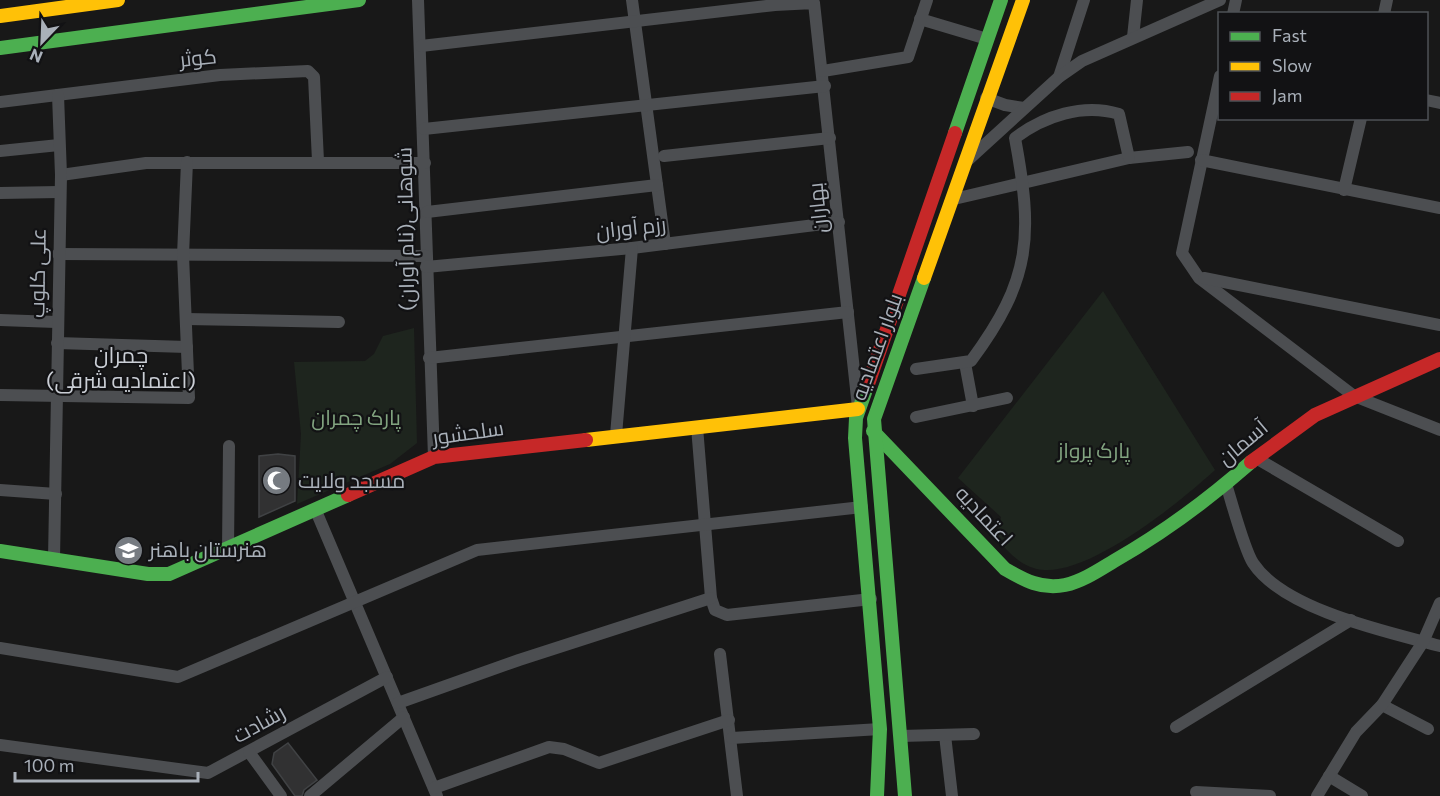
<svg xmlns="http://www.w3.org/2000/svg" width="1440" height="796" viewBox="0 0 1440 796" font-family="Commissioner,Cairo,sans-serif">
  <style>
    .green { fill: #1e251e }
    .building { fill: #313132; stroke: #404244; stroke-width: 1.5 }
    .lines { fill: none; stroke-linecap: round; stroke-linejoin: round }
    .street { stroke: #4c4e51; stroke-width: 12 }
    .fast { stroke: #4caf50; stroke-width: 14 }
    .slow { stroke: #ffc107; stroke-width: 14 }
    .jam { stroke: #c62828; stroke-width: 14 }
    .labels { text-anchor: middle; stroke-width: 4.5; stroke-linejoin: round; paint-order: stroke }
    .street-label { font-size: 21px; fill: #a9b0b9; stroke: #121214 }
    .park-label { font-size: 21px; fill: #82a480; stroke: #121214 }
    .poi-label { font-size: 21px; fill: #a9b0b9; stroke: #121214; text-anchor: start }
    .neighbourhood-label { font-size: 22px; fill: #caced5; stroke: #121214 }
  </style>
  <rect width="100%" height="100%" fill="#181818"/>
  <g class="green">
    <path d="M 1103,291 L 1215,470 C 1180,502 1094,572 1045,570 C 1023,569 1010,554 996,538 L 1001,517 L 958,478 Z"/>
    <path d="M 414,328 L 417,443 L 390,464 L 297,504 L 301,434 L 294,362 L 365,361 L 374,354 L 383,336 Z"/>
  </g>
  <g class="building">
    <path d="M 278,454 L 295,456 L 295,501 L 259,517 L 259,456 Z"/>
    <path d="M 288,743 L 317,780 L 304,790 L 302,796 L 295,796 L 272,764 L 274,753 Z"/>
  </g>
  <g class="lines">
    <g class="street">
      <path d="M 418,0 L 434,457"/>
      <path d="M 632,0 L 665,244"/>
      <path d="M 1233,14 L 1236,0"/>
      <path d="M 1384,14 L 1387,0"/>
      <path d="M 920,19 L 987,39"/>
      <path d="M 1133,37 L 1137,0"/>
      <path d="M 421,46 L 775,5 L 814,3 L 858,407"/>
      <path d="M 823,71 L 908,57 L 927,0"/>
      <path d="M 1220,76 L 1182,253 L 1199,278 L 1354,396 L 1440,430"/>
      <path d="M 1059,77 L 1084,0"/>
      <path d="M 986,98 L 1005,105 L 1024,108"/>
      <path d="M 1426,100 L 1440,103"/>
      <path d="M 0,102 L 220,75 L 308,71 L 314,77 L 318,161"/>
      <path d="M 424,129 L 825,86"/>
      <path d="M 0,151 L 59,145"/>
      <path d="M 664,156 L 830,138"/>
      <path d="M 968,160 L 1059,77 L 1082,61 L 1220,0"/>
      <path d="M 1201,160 L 1440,208"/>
      <path d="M 61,175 L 146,163 L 425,163"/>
      <path d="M 1344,190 L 1361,118"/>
      <path d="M 0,193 L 59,192"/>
      <path d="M 954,199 L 1129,158 L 1188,152"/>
      <path d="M 427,212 L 657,185"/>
      <path d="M 58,254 L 426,256"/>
      <path d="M 426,267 L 632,248 L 839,222"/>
      <path d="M 1204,278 L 1440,325"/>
      <path d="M 186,319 L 339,322"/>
      <path d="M 0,320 L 56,322"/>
      <path d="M 57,343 L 187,347"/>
      <path d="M 429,358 L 848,312"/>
      <path d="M 965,363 L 973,406"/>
      <path d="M 916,369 L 971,361 C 1032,279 1033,235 1015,138 C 1044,116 1083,103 1119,114 L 1129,158"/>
      <path d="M 0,395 L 189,398 L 183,255 L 187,162"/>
      <path d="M 916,417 L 1007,398"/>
      <path d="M 697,427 L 711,598 L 715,610 L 727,615 L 871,599"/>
      <path d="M 616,435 L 632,248"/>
      <path d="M 1256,458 L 1398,541"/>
      <path d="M 1226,484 C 1232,503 1244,549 1253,563 C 1284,610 1388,632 1440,646"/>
      <path d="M 0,490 L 56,494"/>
      <path d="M 316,511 L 437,796"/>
      <path d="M 228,550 L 229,446"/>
      <path d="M 54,559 L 61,175 L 58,95"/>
      <path d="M 0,648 L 178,677 L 477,550 L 862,507"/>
      <path d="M 720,654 L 737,796"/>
      <path d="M 398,703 L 519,660 L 711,598"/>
      <path d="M 1382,705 L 1428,729"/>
      <path d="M 1176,727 L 1351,620"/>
      <path d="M 945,735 L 952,796"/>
      <path d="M 901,736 L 974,734"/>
      <path d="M 732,738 L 880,729"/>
      <path d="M 0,745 L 208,773 L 387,677"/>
      <path d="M 249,752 L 281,796"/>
      <path d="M 1329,776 L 1362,796"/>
      <path d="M 434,788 L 549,747 L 564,749 L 599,763 L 729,720"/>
      <path d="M 1196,792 L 1270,796"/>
      <path d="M 310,796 L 404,717"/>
      <path d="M 1317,796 L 1356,732 L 1382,705 L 1423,642 L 1440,603"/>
    </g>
    <g class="fast">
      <path d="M 0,48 L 359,0"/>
      <path d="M 955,133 L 1001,0"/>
      <path d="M 868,384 L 856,418 L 855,438 L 880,729 L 877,796"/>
      <path d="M 873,431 L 1005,569 C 1024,580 1042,590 1065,585 C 1083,581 1099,570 1114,561 C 1163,533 1209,499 1251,462"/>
      <path d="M 0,551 L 148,574 L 169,574 L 348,495"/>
      <path d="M 905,796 L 874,419 L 924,278"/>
    </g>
    <g class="slow">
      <path d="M 0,16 L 118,0"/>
      <path d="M 924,278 L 1023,0"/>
      <path d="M 586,440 L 858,409"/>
    </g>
    <g class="jam">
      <path d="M 868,384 L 955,133"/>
      <path d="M 1251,462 L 1315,415 L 1440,359"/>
      <path d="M 348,495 L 434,457 L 586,440"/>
    </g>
  </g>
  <defs>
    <symbol id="mosque-disc" viewBox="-11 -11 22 22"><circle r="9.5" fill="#767b81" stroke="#121214"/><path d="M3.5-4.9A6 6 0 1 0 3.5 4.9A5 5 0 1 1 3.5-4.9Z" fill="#fff"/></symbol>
    <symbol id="school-disc" viewBox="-11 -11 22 22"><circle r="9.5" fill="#767b81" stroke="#121214"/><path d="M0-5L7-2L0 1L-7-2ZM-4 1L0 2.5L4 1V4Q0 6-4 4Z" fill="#fff"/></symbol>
  </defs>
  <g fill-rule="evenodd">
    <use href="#mosque-disc" x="260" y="464" width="33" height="33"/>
    <use href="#school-disc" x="112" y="534" width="33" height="33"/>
  </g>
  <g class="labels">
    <g class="street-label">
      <text transform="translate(198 58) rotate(-6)" y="7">کوثر</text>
      <text transform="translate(818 208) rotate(-96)" y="7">بهاران</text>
      <text transform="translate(631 228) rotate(-6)" y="7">رزم آوران</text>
      <text transform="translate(406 229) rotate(-91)" y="7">شوهانی(نام آوران)</text>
      <text transform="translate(38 273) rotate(-89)" y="7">علی کلوپ</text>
      <text transform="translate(877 347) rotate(-70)" y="7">بلوار اعتمادیه</text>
      <text transform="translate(468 433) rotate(-8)" y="7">سلحشور</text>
      <text transform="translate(1243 443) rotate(-40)" y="7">آسمان</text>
      <text transform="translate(984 516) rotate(47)" y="7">اعتمادیه</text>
      <text transform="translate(259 724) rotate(-29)" y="7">رشادت</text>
    </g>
    <g class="park-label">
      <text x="356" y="425">پارک چمران</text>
      <text x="1094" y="458">پارک پرواز</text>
    </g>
    <g class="poi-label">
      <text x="298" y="488">مسجد ولایت</text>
      <text x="149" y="557">هنرستان باهنر</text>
    </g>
    <g class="neighbourhood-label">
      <text x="121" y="363">چمران<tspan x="121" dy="25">(اعتمادیه شرقی)</tspan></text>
    </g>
  </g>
  <rect x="1218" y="12" width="210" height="108" fill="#121214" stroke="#4e5156" stroke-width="1.5"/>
  <rect x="1230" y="32" width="30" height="9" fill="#4caf50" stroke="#4e5156" stroke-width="1.5"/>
  <text x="1272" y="42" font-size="18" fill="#a9b0b9">Fast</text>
  <rect x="1230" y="62" width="30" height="9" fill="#ffc107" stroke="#4e5156" stroke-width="1.5"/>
  <text x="1272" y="72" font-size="18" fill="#a9b0b9">Slow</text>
  <rect x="1230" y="92" width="30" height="9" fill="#c62828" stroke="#4e5156" stroke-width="1.5"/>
  <text x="1272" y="102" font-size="18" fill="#a9b0b9">Jam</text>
  <g transform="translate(42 42) rotate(203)" stroke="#121214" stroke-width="4.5" paint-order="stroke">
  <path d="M0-4.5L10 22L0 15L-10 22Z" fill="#a9b0b9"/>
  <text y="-9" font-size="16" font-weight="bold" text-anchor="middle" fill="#a9b0b9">N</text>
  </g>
  <path d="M15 772v9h183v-9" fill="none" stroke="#a9b0b9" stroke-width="3"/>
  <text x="24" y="772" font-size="18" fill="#a9b0b9" stroke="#121214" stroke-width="4.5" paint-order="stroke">100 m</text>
</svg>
